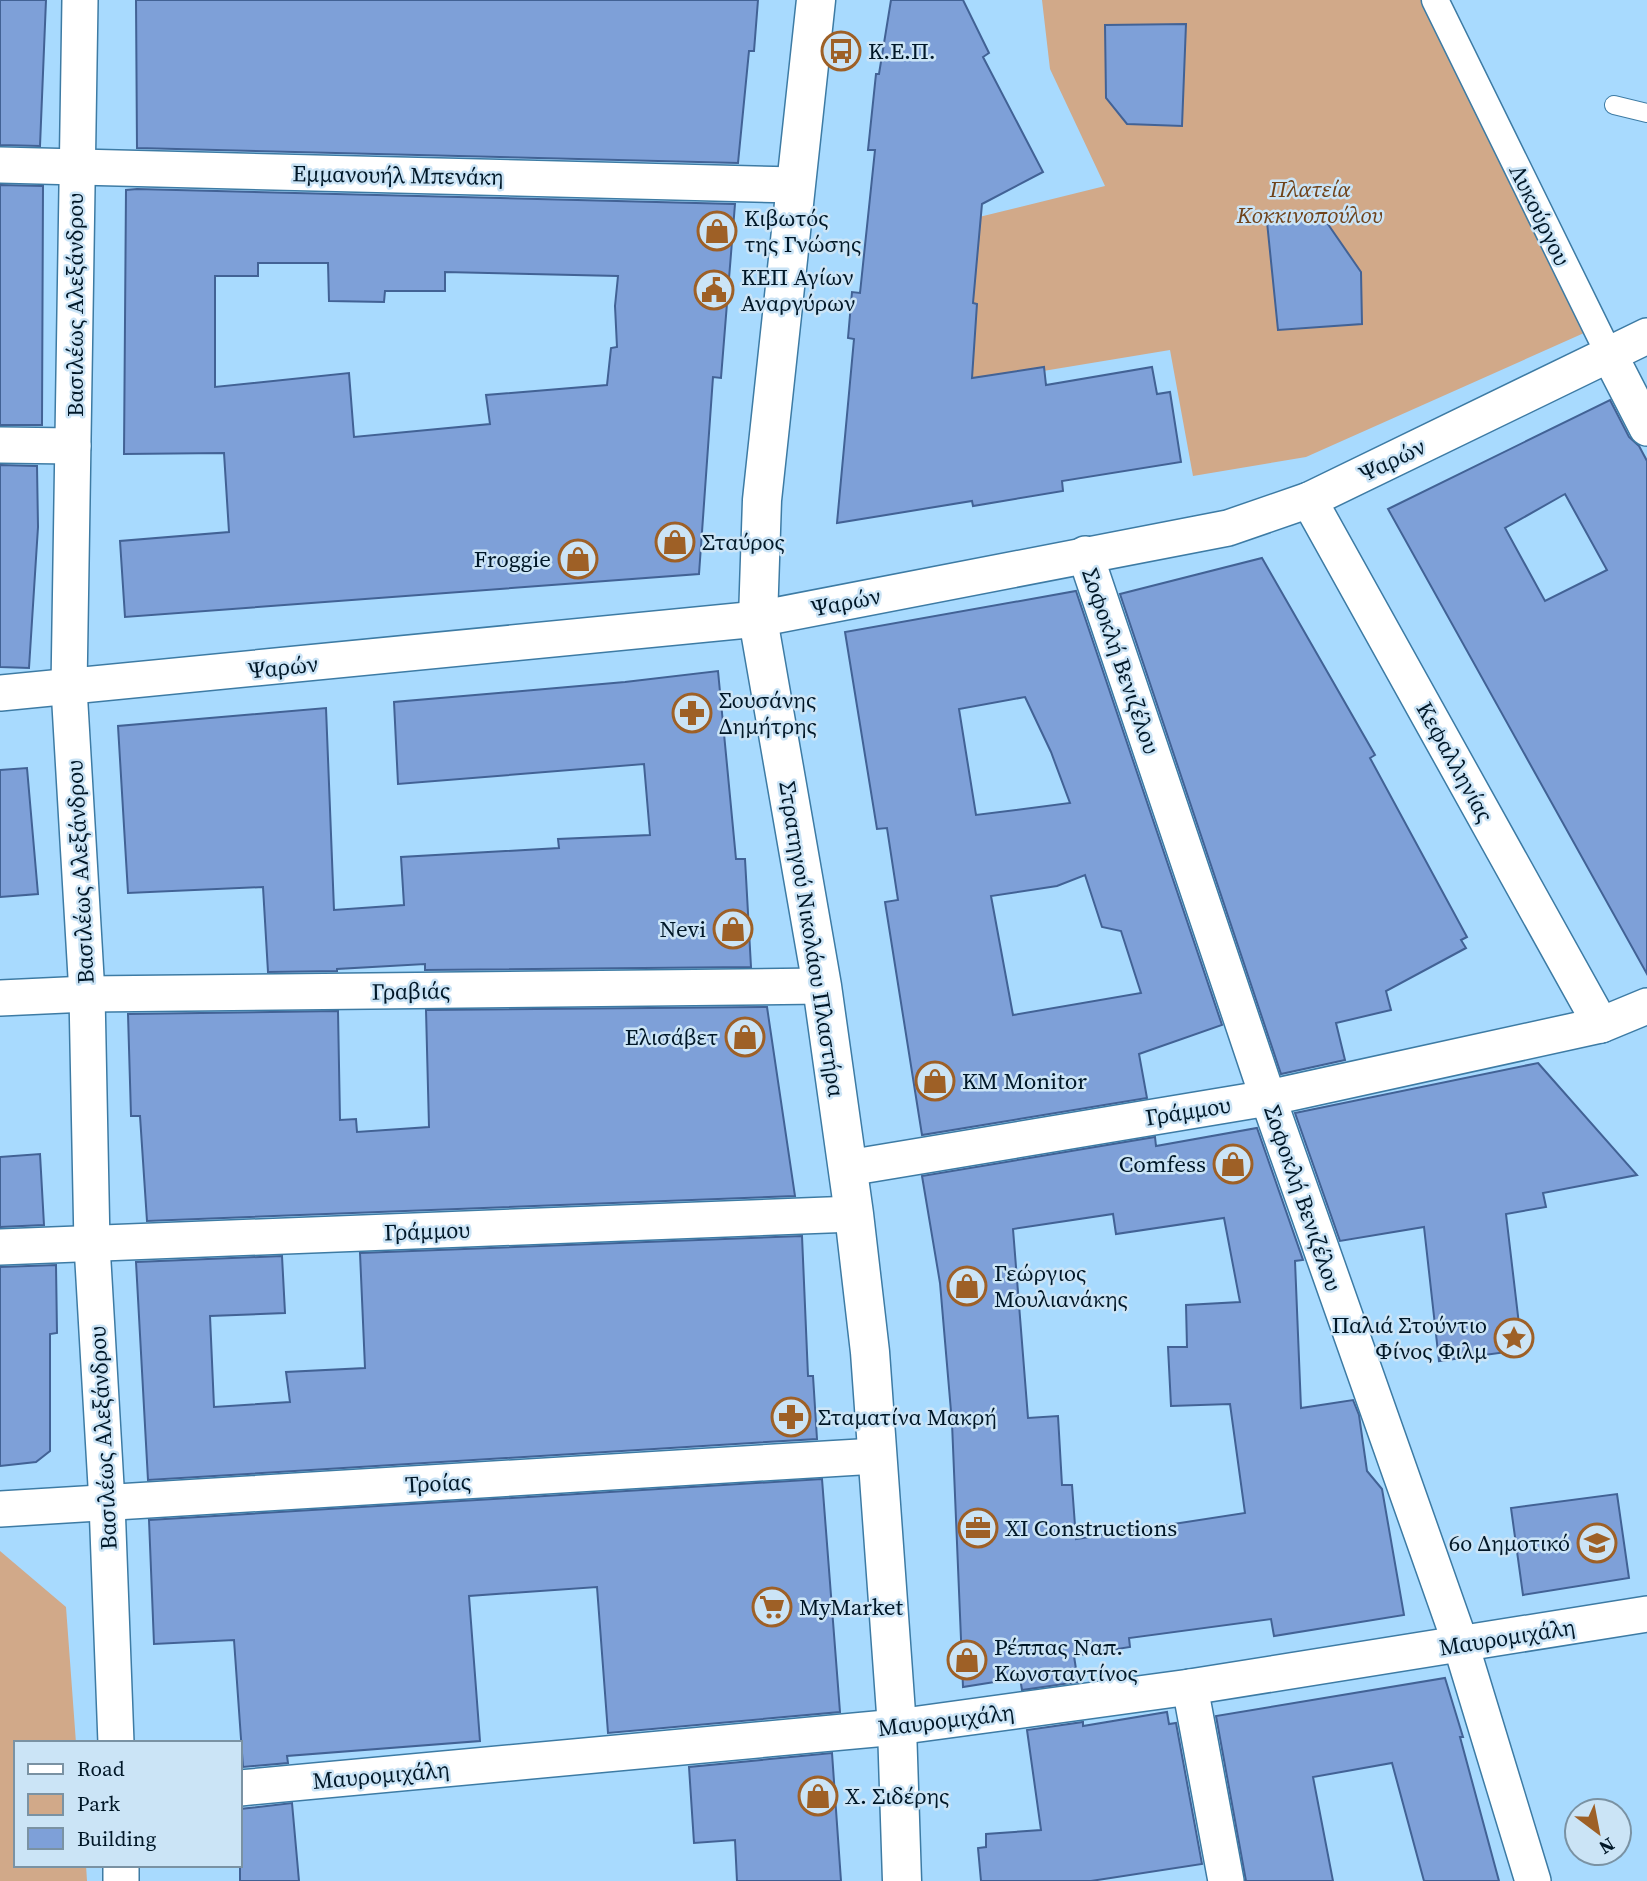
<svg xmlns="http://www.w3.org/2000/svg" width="1647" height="1881" viewBox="0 0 1647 1881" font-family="'Source Serif 4',serif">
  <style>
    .green { fill: #d1a989 }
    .building { fill: #7ea0d8; stroke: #426295; stroke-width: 2; fill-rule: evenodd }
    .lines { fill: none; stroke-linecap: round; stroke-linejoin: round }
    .service-casing { stroke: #3d7ba4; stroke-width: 20 }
    .pedestrian-casing { stroke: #3d7ba4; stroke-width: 29 }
    .minor-casing { stroke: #3d7ba4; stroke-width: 38 }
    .tertiary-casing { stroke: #3d7ba4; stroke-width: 41 }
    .service { stroke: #fff; stroke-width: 18 }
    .pedestrian { stroke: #fff; stroke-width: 26 }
    .minor { stroke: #fff; stroke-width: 35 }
    .tertiary { stroke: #fff; stroke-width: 38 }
    .labels { text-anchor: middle; stroke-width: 5; stroke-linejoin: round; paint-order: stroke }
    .poi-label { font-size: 23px; fill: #001727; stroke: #cbe4f6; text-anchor: start }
    .street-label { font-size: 23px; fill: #001727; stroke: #cbe4f6 }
    .park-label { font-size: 23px; font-style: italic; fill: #6f4219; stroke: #cbe4f6 }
  </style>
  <rect width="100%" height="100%" fill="#a8dafe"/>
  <g class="green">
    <path d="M 1042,0 L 1437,0 L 1593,329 L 1306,457 L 1193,476 L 1170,350 L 964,384 L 975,218 L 1105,186 L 1050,69 Z"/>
    <path d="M 0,1551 L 66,1607 L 76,1743 L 16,1743 L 16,1865 L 86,1865 L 87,1881 L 0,1881 Z"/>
  </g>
  <g class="building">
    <path d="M 0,0 L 46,0 L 40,146 L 0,145 Z"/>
    <path d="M 136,0 L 758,0 L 754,51 L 749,51 L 738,163 L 137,148 Z"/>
    <path d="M 891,0 L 963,0 L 989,53 L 983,57 L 1043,172 L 982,204 L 973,303 L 977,304 L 972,378 L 1044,367 L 1046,385 L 1152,367 L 1157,394 L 1170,392 L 1181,462 L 1062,481 L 1063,491 L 973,506 L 972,501 L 837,523 L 854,339 L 848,338 L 852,292 L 860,293 L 875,150 L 868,150 L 876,74 L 879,74 Z"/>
    <path d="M 1186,24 L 1182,126 L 1127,124 L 1106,98 L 1105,25 Z"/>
    <path d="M 0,185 L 43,186 L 42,425 L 0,425 Z"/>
    <path d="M 137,189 L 735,204 L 721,378 L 713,377 L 699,574 L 125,617 L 120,541 L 229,532 L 224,453 L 124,454 L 126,190 ZM 258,263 L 328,263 L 329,301 L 384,302 L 385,291 L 445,291 L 445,272 L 618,276 L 615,306 L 617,347 L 611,348 L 607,385 L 486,395 L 490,424 L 354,437 L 349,373 L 215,387 L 215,276 L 258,276 Z"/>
    <path d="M 1323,217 L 1361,272 L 1362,324 L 1278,330 L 1267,222 Z"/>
    <path d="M 1610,400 L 1629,437 L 1639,446 L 1647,461 L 1647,974 L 1388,509 ZM 1565,494 L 1607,570 L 1545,601 L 1505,528 Z"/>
    <path d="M 0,465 L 37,466 L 38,527 L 29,668 L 0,667 Z"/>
    <path d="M 1262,558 L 1375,755 L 1370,758 L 1467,937 L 1461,940 L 1466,948 L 1386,991 L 1391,1010 L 1336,1023 L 1345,1060 L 1281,1074 L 1120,594 Z"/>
    <path d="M 1076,591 L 1222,1025 L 1139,1054 L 1147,1098 L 922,1135 L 885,902 L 898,900 L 887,828 L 877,829 L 845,632 ZM 1025,697 L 1051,752 L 1070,803 L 976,815 L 959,709 ZM 1085,875 L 1102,927 L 1121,931 L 1141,993 L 1013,1015 L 991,896 L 1057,886 Z"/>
    <path d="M 718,671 L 736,859 L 745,859 L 751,967 L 425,970 L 425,964 L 337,969 L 337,971 L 268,972 L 263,887 L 128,893 L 118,726 L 326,708 L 334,910 L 404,905 L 401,857 L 559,848 L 558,839 L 650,835 L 644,764 L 398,784 L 394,702 L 625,682 Z"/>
    <path d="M 27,768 L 38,894 L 0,897 L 0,770 Z"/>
    <path d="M 767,1007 L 795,1196 L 147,1221 L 140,1116 L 131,1116 L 128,1014 L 338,1011 L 340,1120 L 356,1119 L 357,1132 L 429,1127 L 426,1010 Z"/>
    <path d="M 1538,1063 L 1637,1175 L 1543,1193 L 1546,1207 L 1506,1214 L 1522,1350 L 1439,1361 L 1424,1227 L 1340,1241 L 1295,1113 Z"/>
    <path d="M 1257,1128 L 1303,1260 L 1295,1261 L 1301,1408 L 1353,1400 L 1359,1415 L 1367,1471 L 1382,1489 L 1404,1615 L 1274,1636 L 1271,1619 L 1129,1638 L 1130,1647 L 1074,1656 L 1078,1682 L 1022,1690 L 1020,1678 L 963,1687 L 952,1423 L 940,1283 L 922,1176 L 1155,1137 L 1156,1146 ZM 1113,1214 L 1116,1234 L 1224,1218 L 1240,1302 L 1186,1305 L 1187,1347 L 1168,1347 L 1171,1406 L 1230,1404 L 1245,1513 L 1076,1539 L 1072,1485 L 1062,1485 L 1058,1416 L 1028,1418 L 1013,1229 Z"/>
    <path d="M 40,1154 L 44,1225 L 0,1227 L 0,1157 Z"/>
    <path d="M 802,1236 L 808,1376 L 813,1376 L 817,1439 L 148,1480 L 136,1262 L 282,1256 L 285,1313 L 210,1316 L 214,1407 L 290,1402 L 286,1372 L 365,1368 L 360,1253 Z"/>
    <path d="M 56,1265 L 57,1333 L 50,1334 L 50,1451 L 36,1462 L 0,1466 L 0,1267 Z"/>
    <path d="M 822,1479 L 840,1712 L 608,1733 L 597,1587 L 469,1596 L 480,1741 L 287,1756 L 288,1763 L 243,1767 L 234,1640 L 154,1644 L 149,1520 Z"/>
    <path d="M 1617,1494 L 1629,1578 L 1523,1595 L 1511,1508 Z"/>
    <path d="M 1445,1678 L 1463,1737 L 1460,1737 L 1499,1881 L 1424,1881 L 1392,1763 L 1313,1777 L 1333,1881 L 1246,1881 L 1216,1716 Z"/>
    <path d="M 1167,1712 L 1169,1724 L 1176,1723 L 1202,1864 L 1091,1881 L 981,1881 L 978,1848 L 986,1847 L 986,1834 L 1041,1830 L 1027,1730 L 1083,1722 L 1083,1726 Z"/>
    <path d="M 832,1753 L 841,1881 L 737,1881 L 735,1840 L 694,1843 L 689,1767 Z"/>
    <path d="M 292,1803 L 299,1881 L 240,1881 L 240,1809 Z"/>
  </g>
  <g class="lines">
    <defs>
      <path id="service" d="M 1614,105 L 1647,113"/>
      <path id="pedestrian" d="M 1435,0 L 1609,354"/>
      <g id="minor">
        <path d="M 80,0 L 69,688 L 87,994 L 92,1245 L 107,1503 L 116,1743"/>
        <path d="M 0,165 L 796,185"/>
        <path d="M 1609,354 L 1647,428"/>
        <path d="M 0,445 L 73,446"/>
        <path d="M 1309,500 L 1601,1025"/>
        <path d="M 1085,554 L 1268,1098 L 1461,1645 L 1533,1881"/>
        <path d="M 0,693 L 758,619 L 1228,528 L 1309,500 L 1647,336"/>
        <path d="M 0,998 L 87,994 L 822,986"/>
        <path d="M 848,1168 L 1268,1098 L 1601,1025 L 1647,1006"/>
        <path d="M 0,1247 L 854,1214"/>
        <path d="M 0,1509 L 876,1456"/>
        <path d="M 1190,1687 L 1226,1881"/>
        <path d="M 240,1788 L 897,1727 L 1190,1687 L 1647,1614"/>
        <path d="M 121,1865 L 121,1881"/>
      </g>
      <path id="tertiary" d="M 816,0 L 762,500 L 758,619 L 822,986 L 854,1214 L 870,1352 L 897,1727 L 902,1881"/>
    </defs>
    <use href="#service" class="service-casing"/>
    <use href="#pedestrian" class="pedestrian-casing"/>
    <use href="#minor" class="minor-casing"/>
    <use href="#tertiary" class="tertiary-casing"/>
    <use href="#service" class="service"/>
    <use href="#pedestrian" class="pedestrian"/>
    <use href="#minor" class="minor"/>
    <use href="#tertiary" class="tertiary"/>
  </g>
  <defs>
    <symbol id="bus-ring" viewBox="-11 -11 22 22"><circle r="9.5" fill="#cbe4f6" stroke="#9e6026" stroke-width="1.5"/><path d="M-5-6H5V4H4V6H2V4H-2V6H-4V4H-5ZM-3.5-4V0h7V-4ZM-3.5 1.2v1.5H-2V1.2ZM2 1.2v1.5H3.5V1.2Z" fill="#9e6026"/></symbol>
    <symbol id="shop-ring" viewBox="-11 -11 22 22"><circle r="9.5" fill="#cbe4f6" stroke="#9e6026" stroke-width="1.5"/><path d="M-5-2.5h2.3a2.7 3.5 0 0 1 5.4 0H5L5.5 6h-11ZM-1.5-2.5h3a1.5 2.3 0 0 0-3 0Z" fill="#9e6026"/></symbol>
    <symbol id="civic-ring" viewBox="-11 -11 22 22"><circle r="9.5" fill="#cbe4f6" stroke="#9e6026" stroke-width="1.5"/><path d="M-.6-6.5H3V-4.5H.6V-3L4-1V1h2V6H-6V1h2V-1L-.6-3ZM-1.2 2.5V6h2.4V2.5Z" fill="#9e6026"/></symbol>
    <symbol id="pharmacy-ring" viewBox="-11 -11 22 22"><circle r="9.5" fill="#cbe4f6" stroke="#9e6026" stroke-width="1.5"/><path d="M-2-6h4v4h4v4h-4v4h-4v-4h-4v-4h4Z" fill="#9e6026"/></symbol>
    <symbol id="sight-ring" viewBox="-11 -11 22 22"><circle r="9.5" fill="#cbe4f6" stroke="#9e6026" stroke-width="1.5"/><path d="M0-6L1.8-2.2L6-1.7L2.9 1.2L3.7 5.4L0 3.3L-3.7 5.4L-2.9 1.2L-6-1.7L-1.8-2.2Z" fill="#9e6026"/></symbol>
    <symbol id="office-ring" viewBox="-11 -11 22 22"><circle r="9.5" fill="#cbe4f6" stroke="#9e6026" stroke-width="1.5"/><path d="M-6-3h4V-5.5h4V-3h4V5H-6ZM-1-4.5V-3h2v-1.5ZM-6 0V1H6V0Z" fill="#9e6026"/></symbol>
    <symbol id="school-ring" viewBox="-11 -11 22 22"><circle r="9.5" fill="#cbe4f6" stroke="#9e6026" stroke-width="1.5"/><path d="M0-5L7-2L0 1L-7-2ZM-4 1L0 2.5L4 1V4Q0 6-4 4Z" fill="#9e6026"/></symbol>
    <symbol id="supermarket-ring" viewBox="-11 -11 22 22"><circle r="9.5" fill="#cbe4f6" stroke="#9e6026" stroke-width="1.5"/><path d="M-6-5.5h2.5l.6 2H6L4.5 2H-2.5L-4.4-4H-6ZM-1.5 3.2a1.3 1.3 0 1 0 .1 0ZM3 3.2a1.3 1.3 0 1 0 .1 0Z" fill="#9e6026"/></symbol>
  </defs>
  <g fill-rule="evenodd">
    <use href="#bus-ring" x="819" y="29" width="44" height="44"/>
    <use href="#shop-ring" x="695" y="209" width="44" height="44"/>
    <use href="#civic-ring" x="692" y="268" width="44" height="44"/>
    <use href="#shop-ring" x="653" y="520" width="44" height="44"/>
    <use href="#shop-ring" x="556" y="537" width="44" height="44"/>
    <use href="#pharmacy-ring" x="670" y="691" width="44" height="44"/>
    <use href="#shop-ring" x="711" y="907" width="44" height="44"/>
    <use href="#shop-ring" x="723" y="1015" width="44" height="44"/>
    <use href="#shop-ring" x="913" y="1059" width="44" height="44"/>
    <use href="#shop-ring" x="1211" y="1142" width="44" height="44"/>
    <use href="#shop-ring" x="945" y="1264" width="44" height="44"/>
    <use href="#sight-ring" x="1492" y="1316" width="44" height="44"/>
    <use href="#pharmacy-ring" x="769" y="1395" width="44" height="44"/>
    <use href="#office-ring" x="956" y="1506" width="44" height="44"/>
    <use href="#school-ring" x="1575" y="1521" width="44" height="44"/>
    <use href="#supermarket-ring" x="750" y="1585" width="44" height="44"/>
    <use href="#shop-ring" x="945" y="1638" width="44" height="44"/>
    <use href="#shop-ring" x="796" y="1774" width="44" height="44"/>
  </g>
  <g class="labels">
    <g class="poi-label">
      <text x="868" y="59">Κ.Ε.Π.</text>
      <text x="744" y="226">Κιβωτός<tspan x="744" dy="26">της Γνώσης</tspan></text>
      <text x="741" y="285">ΚΕΠ Αγίων<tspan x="741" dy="26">Αναργύρων</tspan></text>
      <text x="702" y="550">Σταύρος</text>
      <text x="551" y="567" text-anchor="end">Froggie</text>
      <text x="719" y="708">Σουσάνης<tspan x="719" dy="26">Δημήτρης</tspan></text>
      <text x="706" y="937" text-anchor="end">Nevi</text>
      <text x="718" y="1045" text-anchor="end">Ελισάβετ</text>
      <text x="962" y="1089">KM Monitor</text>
      <text x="1206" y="1172" text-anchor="end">Comfess</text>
      <text x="994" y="1281">Γεώργιος<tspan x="994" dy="26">Μουλιανάκης</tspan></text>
      <text x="1487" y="1333" text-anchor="end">Παλιά Στούντιο<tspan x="1487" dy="26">Φίνος Φιλμ</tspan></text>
      <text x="818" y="1425">Σταματίνα Μακρή</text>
      <text x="1005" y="1536">XI Constructions</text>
      <text x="1570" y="1551" text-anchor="end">6ο Δημοτικό</text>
      <text x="799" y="1615">MyMarket</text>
      <text x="994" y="1655">Ρέππας Ναπ.<tspan x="994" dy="26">Κωνσταντίνος</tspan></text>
      <text x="845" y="1804">Χ. Σιδέρης</text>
    </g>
    <g class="street-label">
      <text transform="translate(398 175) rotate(1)" y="8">Εμμανουήλ Μπενάκη</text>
      <text transform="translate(1540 215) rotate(64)" y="8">Λυκούργου</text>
      <text transform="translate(75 305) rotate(-90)" y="8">Βασιλέως Αλεξάνδρου</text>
      <text transform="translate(1392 460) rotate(-26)" y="8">Ψαρών</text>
      <text transform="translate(846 602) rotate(-11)" y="8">Ψαρών</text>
      <text transform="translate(1121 661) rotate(71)" y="8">Σοφοκλή Βενιζέλου</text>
      <text transform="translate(283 667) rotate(-6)" y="8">Ψαρών</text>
      <text transform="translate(1455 762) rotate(61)" y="8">Κεφαλληνίας</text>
      <text transform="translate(80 872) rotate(-93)" y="8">Βασιλέως Αλεξάνδρου</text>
      <text transform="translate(812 939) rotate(81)" y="8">Στρατηγού Νικολάου Πλαστήρα</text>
      <text transform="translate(411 991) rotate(-1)" y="8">Γραβιάς</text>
      <text transform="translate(1188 1111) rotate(-9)" y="8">Γράμμου</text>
      <text transform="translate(1303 1198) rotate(71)" y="8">Σοφοκλή Βενιζέλου</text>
      <text transform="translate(427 1231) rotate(-2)" y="8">Γράμμου</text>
      <text transform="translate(103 1438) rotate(-93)" y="8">Βασιλέως Αλεξάνδρου</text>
      <text transform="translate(438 1483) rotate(-3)" y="8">Τροίας</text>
      <text transform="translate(1507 1637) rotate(-9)" y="8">Μαυρομιχάλη</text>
      <text transform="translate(946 1720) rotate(-7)" y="8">Μαυρομιχάλη</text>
      <text transform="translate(381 1775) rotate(-5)" y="8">Μαυρομιχάλη</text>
    </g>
    <g class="park-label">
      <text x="1310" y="197">Πλατεία<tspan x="1310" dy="26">Κοκκινοπούλου</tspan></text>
    </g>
  </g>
  <rect x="14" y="1741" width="228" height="126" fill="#cbe4f6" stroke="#7a92a3" stroke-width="2"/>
  <rect x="28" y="1764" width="35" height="10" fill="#ffffff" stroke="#7a92a3" stroke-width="2"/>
  <text x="77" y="1776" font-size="21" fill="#001727">Road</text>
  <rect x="28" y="1794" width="35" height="21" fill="#d1a989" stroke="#7a92a3" stroke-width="2"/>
  <text x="77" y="1811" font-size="21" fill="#001727">Park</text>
  <rect x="28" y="1828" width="35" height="21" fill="#7ea0d8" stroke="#7a92a3" stroke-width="2"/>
  <text x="77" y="1846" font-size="21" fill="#001727">Building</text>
  <g transform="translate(1598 1832) rotate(148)"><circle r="33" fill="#cbe4f6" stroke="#7a92a3" stroke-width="2"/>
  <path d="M0-5L12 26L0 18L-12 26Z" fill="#9e6026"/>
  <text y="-10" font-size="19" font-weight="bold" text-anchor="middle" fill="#001727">N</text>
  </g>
</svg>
